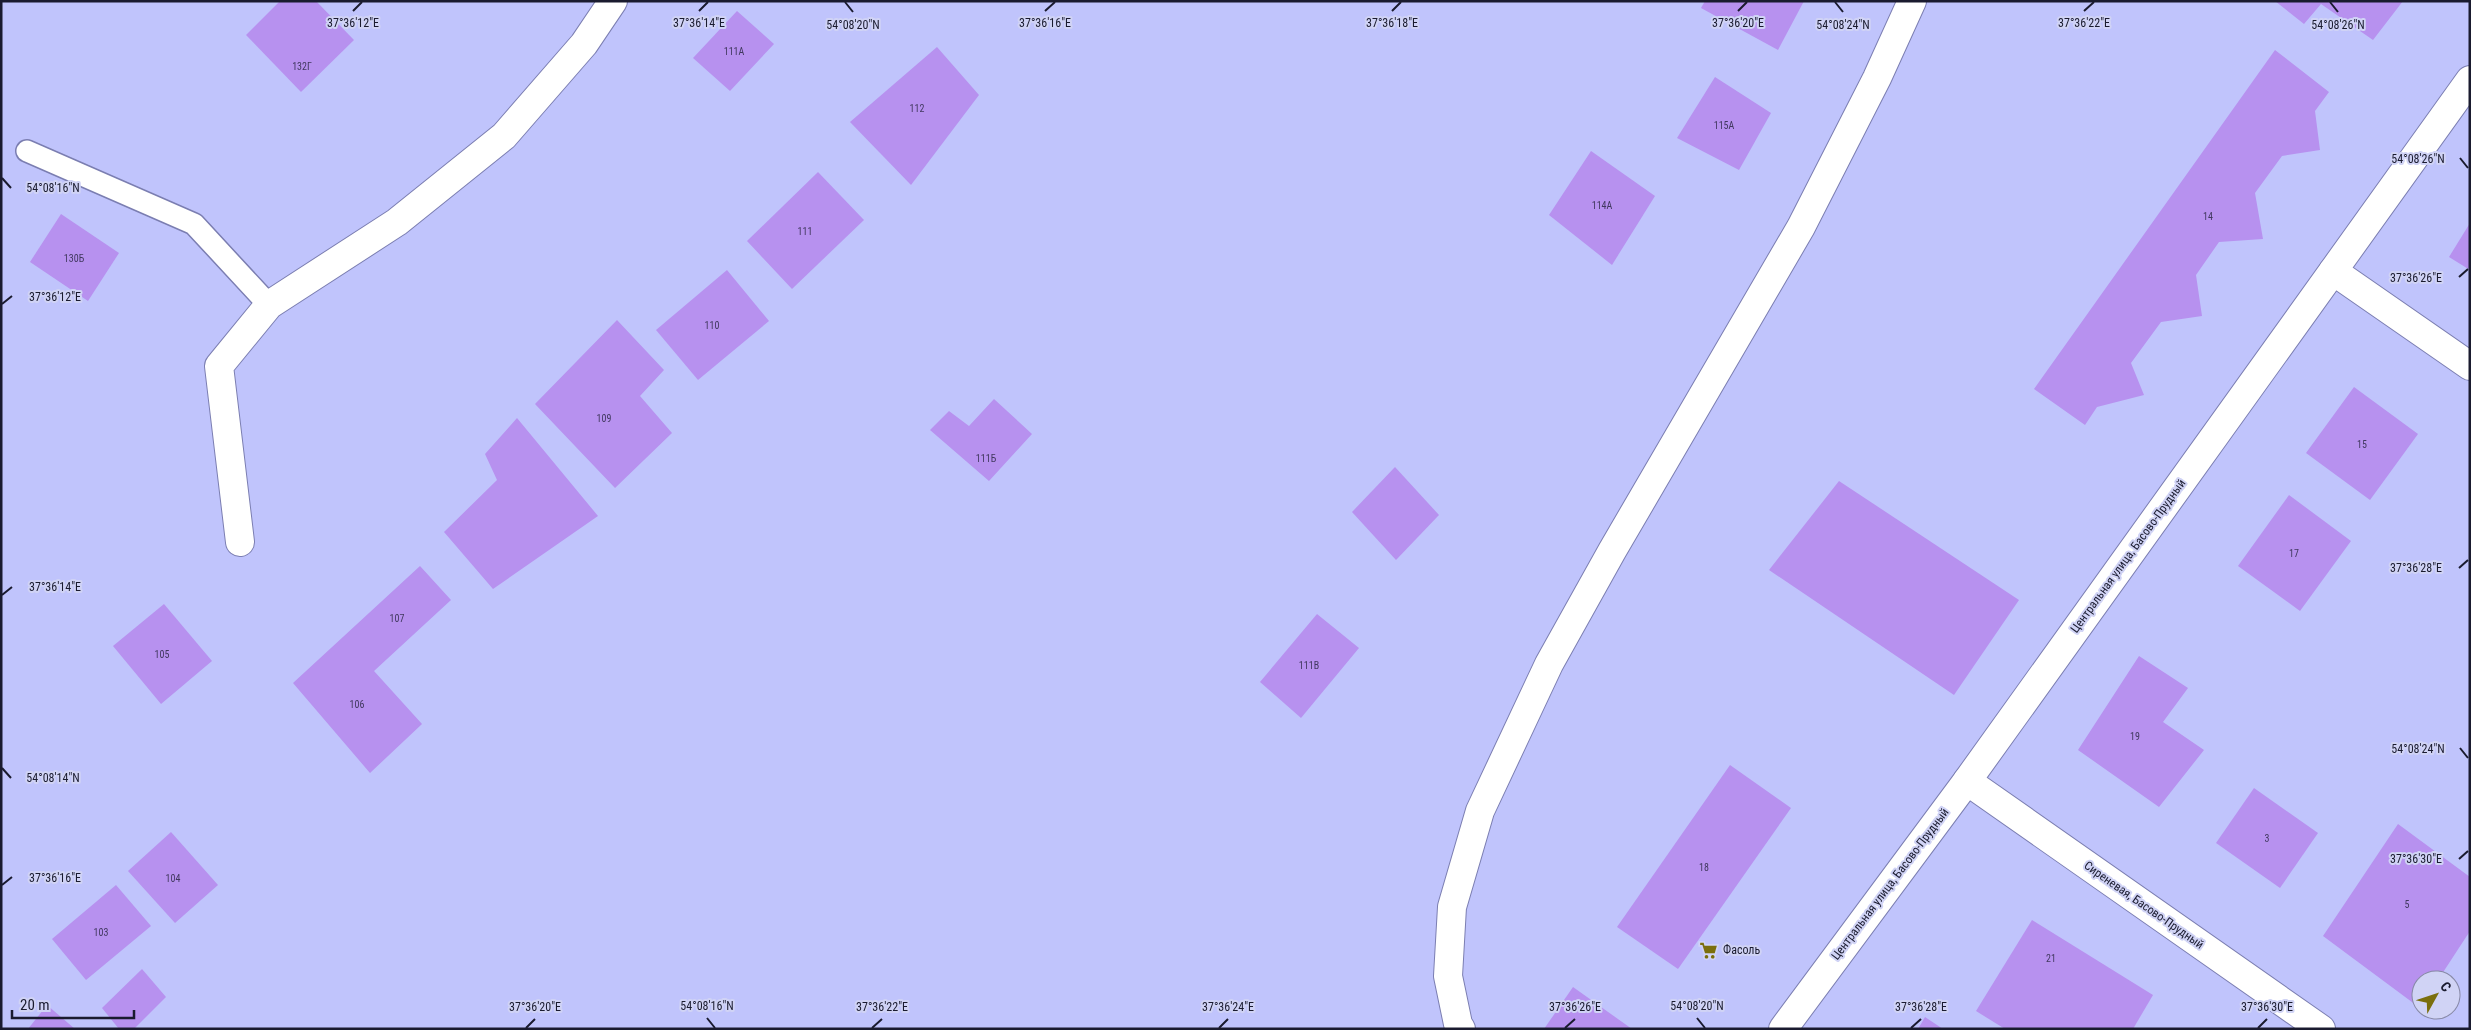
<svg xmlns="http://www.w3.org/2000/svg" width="2471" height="1030" viewBox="0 0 2471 1030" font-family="'Roboto Condensed',sans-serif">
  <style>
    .building { fill: #b791ef }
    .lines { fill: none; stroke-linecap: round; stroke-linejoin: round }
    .service-casing { stroke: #7b7eb1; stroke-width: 24 }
    .minor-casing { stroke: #7b7eb1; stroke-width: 30 }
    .tertiary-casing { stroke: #7b7eb1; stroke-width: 30 }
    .service { stroke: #fff; stroke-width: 21 }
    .minor { stroke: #fff; stroke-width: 28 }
    .tertiary { stroke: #fff; stroke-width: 28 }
    .ticks { fill: none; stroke: #1a1b2f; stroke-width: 2 }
    .labels { text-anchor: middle; stroke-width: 4; stroke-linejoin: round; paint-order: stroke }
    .number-label { font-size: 10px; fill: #41385f }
    .street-label { font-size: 12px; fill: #1a1b2f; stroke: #d0d3f5 }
    .poi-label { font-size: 12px; fill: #1a1b2f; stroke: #d0d3f5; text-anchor: start }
    .ticks-label { font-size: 12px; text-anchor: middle; fill: #1a1b2f; stroke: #d0d3f5; stroke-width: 4; stroke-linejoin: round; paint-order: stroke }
  </style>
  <rect width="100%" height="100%" fill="#c0c4fc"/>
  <g class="building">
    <path d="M 280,1 L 316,1 L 354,40 L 301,92 L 246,35 Z"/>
    <path d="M 1705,1 L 1804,1 L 1778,50 L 1701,8 Z"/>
    <path d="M 2275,1 L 2403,1 L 2373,40 L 2321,4 L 2304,24 Z"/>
    <path d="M 737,11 L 774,44 L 730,91 L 693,58 Z"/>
    <path d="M 937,47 L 979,95 L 911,185 L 850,122 Z"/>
    <path d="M 2275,50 L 2329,92 L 2315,111 L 2320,150 L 2282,156 L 2255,193 L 2263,239 L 2219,242 L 2196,275 L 2202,316 L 2161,322 L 2131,363 L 2144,395 L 2097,407 L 2085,425 L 2034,389 Z"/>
    <path d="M 1715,77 L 1771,113 L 1739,170 L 1677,138 Z"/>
    <path d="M 1591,151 L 1655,196 L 1612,265 L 1549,215 Z"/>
    <path d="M 818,172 L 864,220 L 792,289 L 747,241 Z"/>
    <path d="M 61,214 L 119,253 L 88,301 L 30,262 Z"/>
    <path d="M 2470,223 L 2470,270 L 2449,257 Z"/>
    <path d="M 727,270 L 769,321 L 698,380 L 656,330 Z"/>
    <path d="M 617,320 L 664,370 L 640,396 L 672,433 L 615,488 L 535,404 Z"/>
    <path d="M 2354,387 L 2418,434 L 2370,500 L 2306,453 Z"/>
    <path d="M 994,399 L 1032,434 L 989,481 L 930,430 L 949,411 L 969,426 Z"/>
    <path d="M 517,418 L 598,516 L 493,589 L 444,532 L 497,480 L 485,454 Z"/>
    <path d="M 1395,467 L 1439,515 L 1396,560 L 1352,512 Z"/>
    <path d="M 1839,481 L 2019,600 L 1954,695 L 1769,570 Z"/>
    <path d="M 2289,495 L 2351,541 L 2300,611 L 2238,566 Z"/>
    <path d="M 420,566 L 451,600 L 374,671 L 422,724 L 370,773 L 293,683 Z"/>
    <path d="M 164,604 L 212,661 L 161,704 L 113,646 Z"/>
    <path d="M 1317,614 L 1359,648 L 1301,718 L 1260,682 Z"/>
    <path d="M 2139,656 L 2188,688 L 2163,722 L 2204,750 L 2159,807 L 2078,750 Z"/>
    <path d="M 1730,765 L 1791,808 L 1678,969 L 1617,927 Z"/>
    <path d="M 2254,788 L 2318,833 L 2280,888 L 2216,843 Z"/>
    <path d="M 2398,824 L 2470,877 L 2470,931 L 2438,980 L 2421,980 L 2420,1008 L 2323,936 Z"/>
    <path d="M 171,832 L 218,885 L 175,923 L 128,871 Z"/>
    <path d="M 116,885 L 151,926 L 86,980 L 52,939 Z"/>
    <path d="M 2032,920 L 2153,995 L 2133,1029 L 2005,1029 L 1976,1011 Z"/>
    <path d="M 142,969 L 166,997 L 134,1029 L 119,1029 L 102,1008 Z"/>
    <path d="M 1573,987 L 1632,1029 L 1544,1029 Z"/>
    <path d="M 47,1005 L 75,1029 L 28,1029 Z"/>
    <path d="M 1925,1017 L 1943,1029 L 1918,1029 Z"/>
  </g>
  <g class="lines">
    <defs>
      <path id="service" d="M 27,151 L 194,224 L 269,305"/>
      <g id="minor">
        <path d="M 2333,271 L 2470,366"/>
        <path d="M 240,542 L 219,366 L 269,305 L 397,222 L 504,136 L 584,44 L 613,1"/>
        <path d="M 1967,781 L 2321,1029"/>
        <path d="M 1461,1029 L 1458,1024 L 1448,976 L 1452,907 L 1480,811 L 1549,664 L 1612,551 L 1801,227 L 1877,78 L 1912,1"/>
      </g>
      <path id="tertiary" d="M 1783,1029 L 1967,781 L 2470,80"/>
    </defs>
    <use href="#service" class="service-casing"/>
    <use href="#minor" class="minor-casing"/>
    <use href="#tertiary" class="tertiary-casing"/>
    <use href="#service" class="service"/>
    <use href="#minor" class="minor"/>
    <use href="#tertiary" class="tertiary"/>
  </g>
  <path class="ticks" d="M 845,2 L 853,12M 1835,2 L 1843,12M 2330,2 L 2338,12M 353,11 L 362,2M 699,11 L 708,2M 1045,11 L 1055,2M 1392,11 L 1401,2M 1738,11 L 1747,2M 2084,11 L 2094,2M 2460,158 L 2468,168M 2,178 L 11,188M 2459,277 L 2468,269M 2,304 L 12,296M 2459,568 L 2468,560M 2,595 L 12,587M 2460,748 L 2468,758M 2,768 L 11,778M 2459,859 L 2468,851M 2,885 L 12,877M 707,1018 L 715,1028M 1697,1018 L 1705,1028M 526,1028 L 535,1019M 872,1028 L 882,1019M 1219,1028 L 1228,1019M 1565,1028 L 1575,1019M 1911,1028 L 1921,1019M 2258,1028 L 2267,1019"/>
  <defs>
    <symbol id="supermarket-bare" viewBox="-9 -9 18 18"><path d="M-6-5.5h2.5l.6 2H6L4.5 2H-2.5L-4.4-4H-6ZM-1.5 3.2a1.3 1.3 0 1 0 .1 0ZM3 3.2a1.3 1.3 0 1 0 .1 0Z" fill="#7b6f0d" stroke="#d0d3f5" stroke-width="2.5" paint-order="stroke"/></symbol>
  </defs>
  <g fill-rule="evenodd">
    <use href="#supermarket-bare" x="1696" y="938" width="25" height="25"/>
  </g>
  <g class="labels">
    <g class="number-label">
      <text x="734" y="55">111А</text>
      <text x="302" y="70">132Г</text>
      <text x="917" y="112">112</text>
      <text x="1724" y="129">115А</text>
      <text x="1602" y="209">114А</text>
      <text x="2208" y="220">14</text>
      <text x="805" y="235">111</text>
      <text x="74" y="262">130Б</text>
      <text x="712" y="329">110</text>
      <text x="604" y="422">109</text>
      <text x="2362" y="448">15</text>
      <text x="986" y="462">111Б</text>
      <text x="2294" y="557">17</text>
      <text x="397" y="622">107</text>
      <text x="162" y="658">105</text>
      <text x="1309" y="669">111В</text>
      <text x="357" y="708">106</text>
      <text x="2135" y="740">19</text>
      <text x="2267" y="842">3</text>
      <text x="1704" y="871">18</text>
      <text x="173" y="882">104</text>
      <text x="2407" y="908">5</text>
      <text x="101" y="936">103</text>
      <text x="2051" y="962">21</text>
    </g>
    <g class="street-label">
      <text transform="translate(2128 556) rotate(-54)" y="4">Центральная улица, Басово-Прудный</text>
      <text transform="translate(1890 884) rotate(-53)" y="4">Центральная улица, Басово-Прудный</text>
      <text transform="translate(2144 905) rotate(35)" y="4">Сиреневая, Басово-Прудный</text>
    </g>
    <g class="poi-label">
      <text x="1723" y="954">Фасоль</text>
    </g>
  </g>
  <g class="ticks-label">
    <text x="353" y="27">37°36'12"E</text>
    <text x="699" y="27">37°36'14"E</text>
    <text x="1045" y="27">37°36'16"E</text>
    <text x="1738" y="27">37°36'20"E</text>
    <text x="2084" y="27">37°36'22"E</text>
    <text x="1392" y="27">37°36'18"E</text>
    <text x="853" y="29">54°08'20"N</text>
    <text x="1843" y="29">54°08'24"N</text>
    <text x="2338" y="29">54°08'26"N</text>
    <text x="2418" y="163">54°08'26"N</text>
    <text x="53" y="192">54°08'16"N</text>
    <text x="2416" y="282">37°36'26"E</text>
    <text x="55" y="301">37°36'12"E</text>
    <text x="2416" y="572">37°36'28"E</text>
    <text x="55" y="591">37°36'14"E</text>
    <text x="2418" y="753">54°08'24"N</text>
    <text x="53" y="782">54°08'14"N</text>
    <text x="2416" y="863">37°36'30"E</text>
    <text x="55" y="882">37°36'16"E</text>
    <text x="707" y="1010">54°08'16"N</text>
    <text x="1697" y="1010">54°08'20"N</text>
    <text x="535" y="1011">37°36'20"E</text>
    <text x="882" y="1011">37°36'22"E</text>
    <text x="1228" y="1011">37°36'24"E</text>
    <text x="1575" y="1011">37°36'26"E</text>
    <text x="1921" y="1011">37°36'28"E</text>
    <text x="2267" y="1011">37°36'30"E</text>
  </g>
  <rect width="2471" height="1030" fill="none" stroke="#1a1b2f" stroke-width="5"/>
  <g transform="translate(2436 995) rotate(50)"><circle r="24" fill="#d0d3f5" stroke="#8789a6"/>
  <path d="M0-4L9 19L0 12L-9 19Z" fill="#7b6f0d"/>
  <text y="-8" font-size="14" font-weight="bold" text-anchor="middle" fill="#1a1b2f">С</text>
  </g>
  <path d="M12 1010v8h122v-8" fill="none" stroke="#1a1b2f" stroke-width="2.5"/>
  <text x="20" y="1010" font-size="15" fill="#1a1b2f" stroke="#d0d3f5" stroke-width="4" paint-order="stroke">20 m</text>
</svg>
